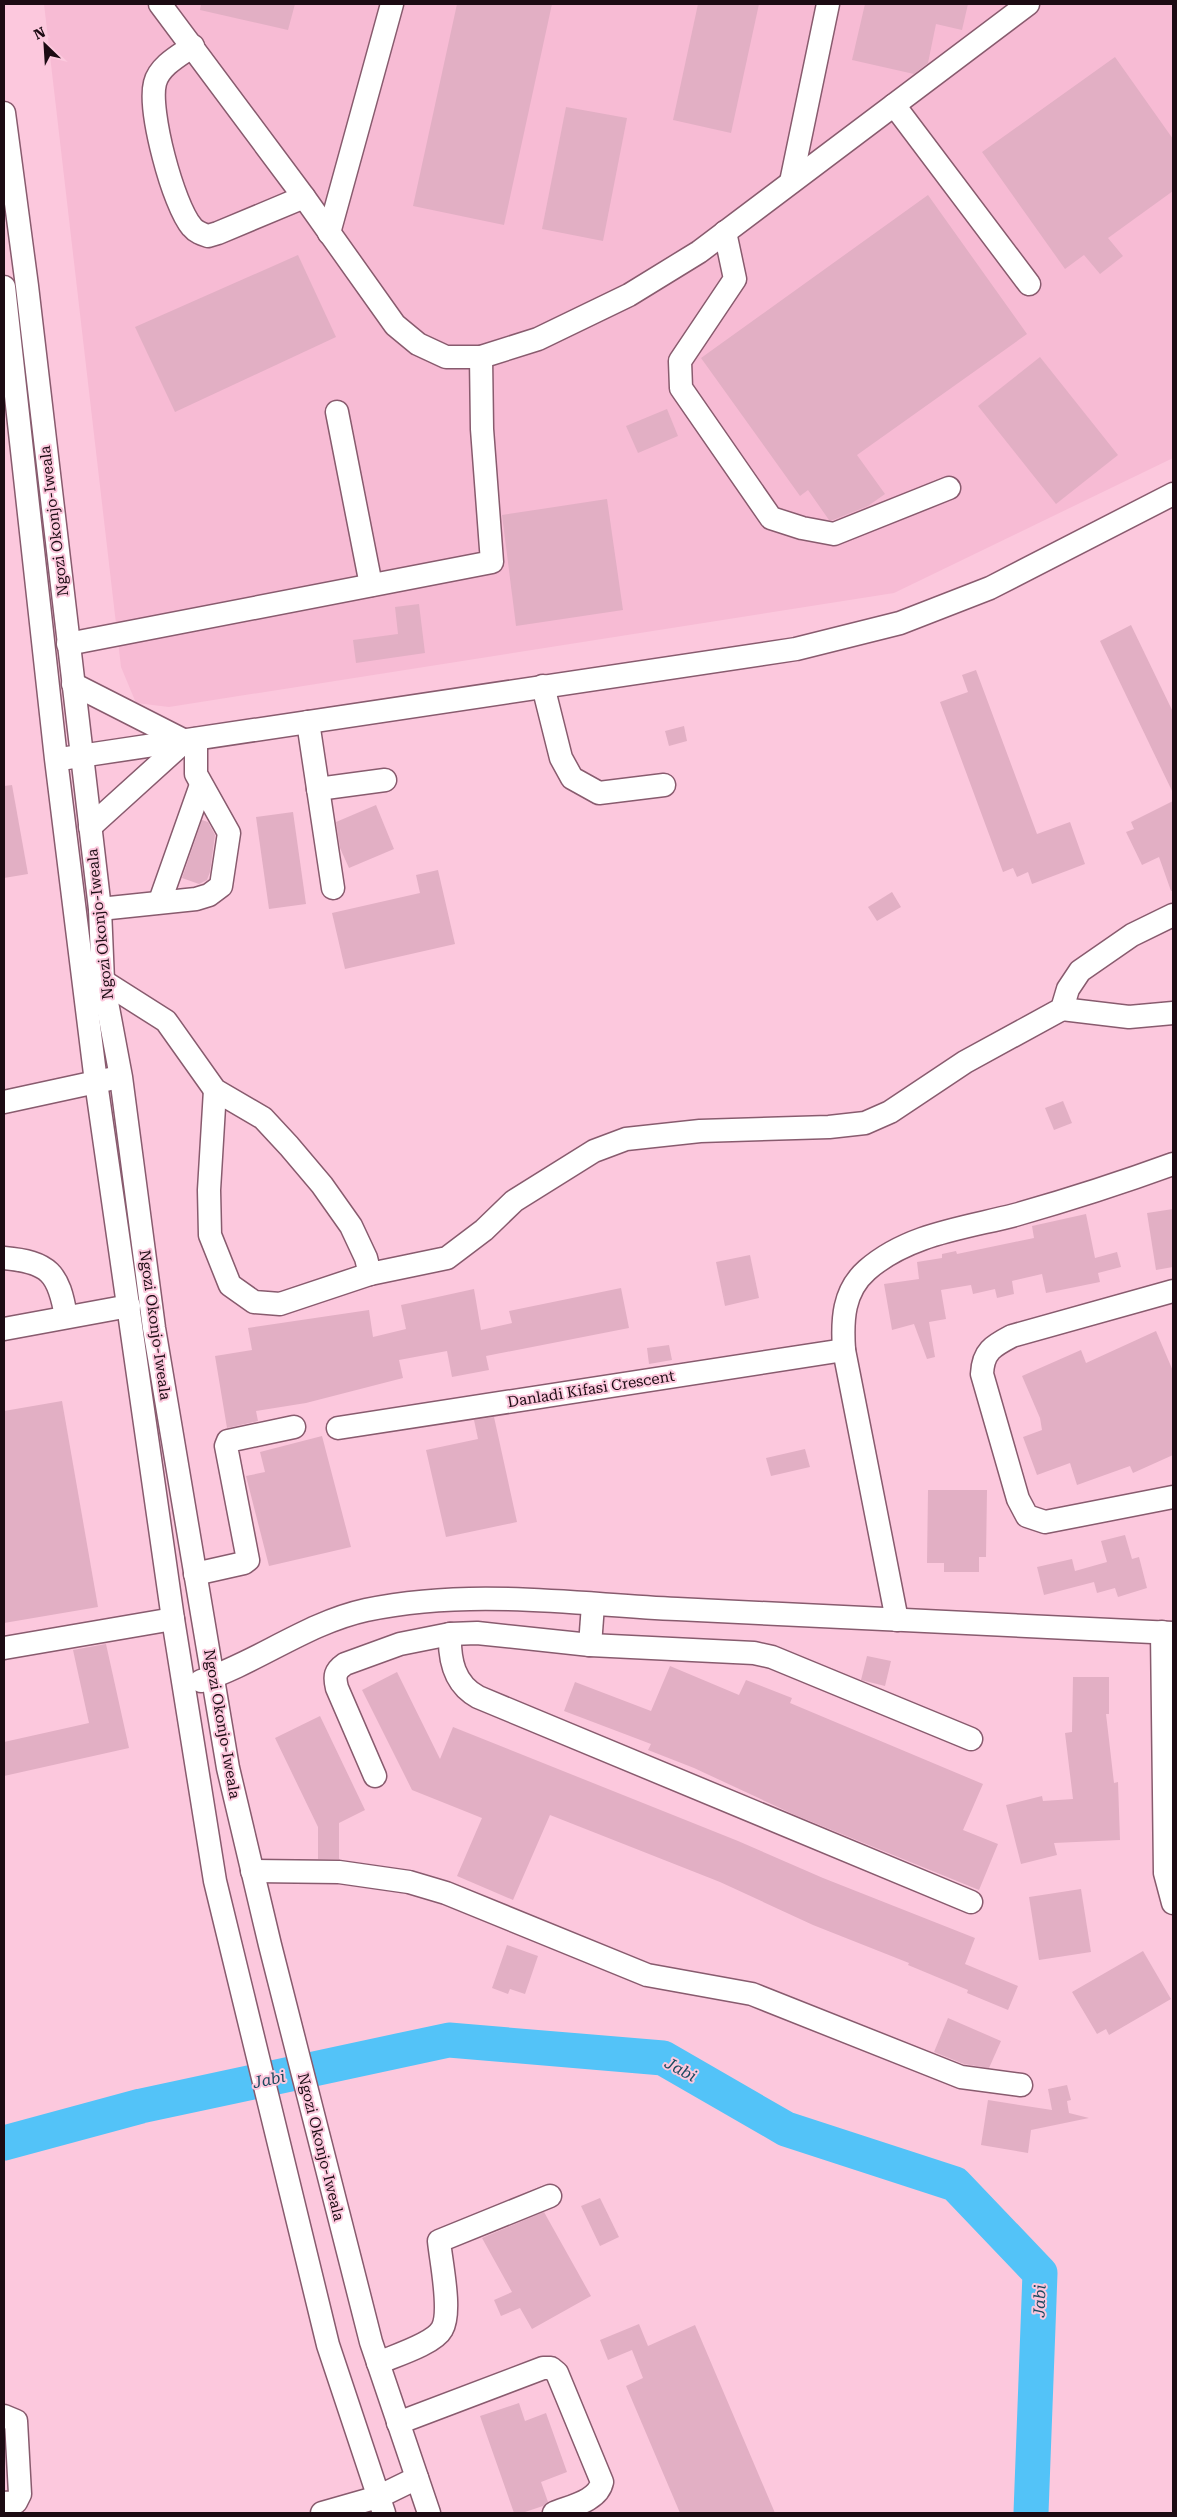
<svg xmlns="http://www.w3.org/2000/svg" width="1177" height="2517" viewBox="0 0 1177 2517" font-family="'Roboto Serif',serif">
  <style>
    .built { fill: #f7bbd4 }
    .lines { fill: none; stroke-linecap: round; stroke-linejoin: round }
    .river { stroke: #53c3f8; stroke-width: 35 }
    .building { fill: #e2afc4 }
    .minor-casing { stroke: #885b6e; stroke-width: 25 }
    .minor { stroke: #fff; stroke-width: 22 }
    .labels { text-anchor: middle; stroke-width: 4; stroke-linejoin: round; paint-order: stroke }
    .street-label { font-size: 15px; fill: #1c0b13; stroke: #fcc8dd }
    .water-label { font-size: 16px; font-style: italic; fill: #1b495f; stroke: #fcc8dd }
  </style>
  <rect width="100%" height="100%" fill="#fcc8dd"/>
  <path class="built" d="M 44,4 L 1173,4 L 1173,458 L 894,593 L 169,707 L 136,703 L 121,667 Z"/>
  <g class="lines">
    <path class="river" d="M 4,2143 L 141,2106 L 449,2040 L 663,2058 L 786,2129 L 955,2184 L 1040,2273 L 1031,2513"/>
  </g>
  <g class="building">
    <path d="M 201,4 L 295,4 L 288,30 L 200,10 Z"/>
    <path d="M 457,4 L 552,4 L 504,225 L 413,206 Z"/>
    <path d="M 698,4 L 759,4 L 731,133 L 673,120 Z"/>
    <path d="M 865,4 L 968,4 L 962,30 L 936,24 L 928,63 L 914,74 L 852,60 Z"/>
    <path d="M 1115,57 L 1173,139 L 1173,191 L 1108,238 L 1123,256 L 1100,274 L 1084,255 L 1065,269 L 982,152 Z"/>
    <path d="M 566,107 L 627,118 L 603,241 L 542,229 Z"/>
    <path d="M 928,195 L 1027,334 L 857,455 L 885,494 L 868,506 L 833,520 L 829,520 L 808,490 L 800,496 L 701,358 Z"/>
    <path d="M 298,255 L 336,337 L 175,412 L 135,327 Z"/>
    <path d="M 1040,357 L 1118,455 L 1056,504 L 978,406 Z"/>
    <path d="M 667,409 L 678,436 L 638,453 L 626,426 Z"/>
    <path d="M 607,499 L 623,610 L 516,626 L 502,515 Z"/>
    <path d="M 419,604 L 425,653 L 356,663 L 353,640 L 398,634 L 395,607 Z"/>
    <path d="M 1131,625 L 1173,712 L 1173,793 L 1100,641 Z"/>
    <path d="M 976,670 L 1037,834 L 1070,822 L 1085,864 L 1032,884 L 1028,872 L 1017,877 L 1013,868 L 1003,872 L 940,702 L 968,692 L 962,675 Z"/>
    <path d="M 684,726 L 687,741 L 669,746 L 665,731 Z"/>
    <path d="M 12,785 L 28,874 L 4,878 L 4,786 Z"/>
    <path d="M 1173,801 L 1173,891 L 1171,891 L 1159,857 L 1142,865 L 1126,832 L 1134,829 L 1131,822 Z"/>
    <path d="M 376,805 L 394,849 L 349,868 L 340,848 L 336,822 Z"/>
    <path d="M 293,812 L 306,904 L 269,909 L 256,817 Z"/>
    <path d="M 202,820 L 208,822 L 215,835 L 210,872 L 207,880 L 199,884 L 182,878 Z"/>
    <path d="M 438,870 L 455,944 L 345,969 L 332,913 L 420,893 L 416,875 Z"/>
    <path d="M 892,892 L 901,907 L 877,921 L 868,907 Z"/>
    <path d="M 1063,1101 L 1072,1123 L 1054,1130 L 1045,1108 Z"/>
    <path d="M 1173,1209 L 1173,1267 L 1156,1270 L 1147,1213 Z"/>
    <path d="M 1086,1214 L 1095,1258 L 1117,1252 L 1121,1267 L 1098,1273 L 1100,1282 L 1046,1293 L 1042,1274 L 1012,1281 L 1014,1294 L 997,1298 L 995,1289 L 973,1294 L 971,1285 L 941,1290 L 946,1319 L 929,1322 L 935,1357 L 927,1359 L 914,1324 L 892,1330 L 884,1284 L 919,1279 L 917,1262 L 942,1258 L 942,1254 L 956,1251 L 957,1254 L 1034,1238 L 1032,1226 Z"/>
    <path d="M 750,1255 L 759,1298 L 725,1306 L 716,1262 Z"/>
    <path d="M 621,1288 L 629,1328 L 486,1356 L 489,1370 L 452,1377 L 447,1351 L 399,1360 L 403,1378 L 306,1403 L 256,1411 L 258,1421 L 227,1428 L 215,1356 L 252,1350 L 248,1328 L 369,1310 L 373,1337 L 406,1329 L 401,1305 L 474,1289 L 481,1330 L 512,1323 L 509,1311 Z"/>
    <path d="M 1156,1331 L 1173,1371 L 1173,1455 L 1133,1473 L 1130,1466 L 1077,1485 L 1070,1463 L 1037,1475 L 1023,1437 L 1042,1430 L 1040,1418 L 1022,1376 L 1081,1350 L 1086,1363 Z"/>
    <path d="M 669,1345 L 672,1360 L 649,1364 L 647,1348 Z"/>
    <path d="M 62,1401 L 98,1607 L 4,1623 L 4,1411 Z"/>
    <path d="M 494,1417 L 517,1522 L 446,1537 L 426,1450 L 478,1439 L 474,1420 Z"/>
    <path d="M 322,1436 L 351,1547 L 269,1566 L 246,1476 L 265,1472 L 260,1452 Z"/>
    <path d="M 805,1449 L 810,1467 L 771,1476 L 766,1458 Z"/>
    <path d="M 928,1490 L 987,1490 L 986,1557 L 979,1557 L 979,1572 L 944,1572 L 944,1563 L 927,1563 Z"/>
    <path d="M 1125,1535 L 1132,1559 L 1139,1557 L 1147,1588 L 1118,1597 L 1115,1588 L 1097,1593 L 1094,1582 L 1044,1595 L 1037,1567 L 1072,1559 L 1075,1571 L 1107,1562 L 1101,1541 Z"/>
    <path d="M 106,1644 L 129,1748 L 4,1776 L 4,1742 L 89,1723 L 73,1650 Z"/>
    <path d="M 867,1656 L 891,1661 L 885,1686 L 861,1680 Z"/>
    <path d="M 670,1666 L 739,1695 L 746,1680 L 792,1698 L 790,1703 L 983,1784 L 963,1830 L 998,1844 L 979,1890 L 795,1815 L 694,1768 L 648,1750 L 651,1744 L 564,1711 L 575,1682 L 651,1711 Z"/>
    <path d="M 397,1672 L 440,1759 L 453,1727 L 738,1841 L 823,1878 L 975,1938 L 965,1964 L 1018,1986 L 1008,2010 L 967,1993 L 968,1990 L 908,1965 L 909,1963 L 813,1925 L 720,1882 L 550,1815 L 513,1900 L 457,1876 L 482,1818 L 412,1790 L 362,1690 Z"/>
    <path d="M 1073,1677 L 1109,1677 L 1109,1714 L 1106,1714 L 1114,1783 L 1118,1782 L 1120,1840 L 1054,1843 L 1057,1855 L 1021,1864 L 1006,1805 L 1042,1796 L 1043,1801 L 1073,1799 L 1065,1733 L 1072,1732 Z"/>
    <path d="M 320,1716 L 365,1810 L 339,1823 L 339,1859 L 318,1859 L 318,1827 L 275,1738 Z"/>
    <path d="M 1081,1889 L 1091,1952 L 1039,1960 L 1029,1897 Z"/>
    <path d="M 507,1945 L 538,1956 L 525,1994 L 510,1989 L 508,1994 L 492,1988 Z"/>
    <path d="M 1143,1951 L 1171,1999 L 1109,2035 L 1106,2029 L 1097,2034 L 1072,1992 Z"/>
    <path d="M 948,2018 L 1001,2041 L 989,2068 L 964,2064 L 934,2052 Z"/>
    <path d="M 1067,2085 L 1071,2100 L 1067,2101 L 1069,2113 L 1089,2118 L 1031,2130 L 1028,2153 L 981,2145 L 988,2100 L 1052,2110 L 1048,2089 Z"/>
    <path d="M 600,2198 L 619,2237 L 600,2246 L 581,2206 Z"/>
    <path d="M 544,2212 L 591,2296 L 532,2329 L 520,2308 L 501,2316 L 494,2300 L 512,2292 L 482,2238 Z"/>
    <path d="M 639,2324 L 648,2346 L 695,2325 L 775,2513 L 680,2513 L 626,2386 L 643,2378 L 632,2350 L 608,2360 L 600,2340 Z"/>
    <path d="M 519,2403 L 525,2421 L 546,2413 L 567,2472 L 541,2482 L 548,2502 L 543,2506 L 522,2513 L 514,2513 L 480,2416 Z"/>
  </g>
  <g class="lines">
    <defs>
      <g id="minor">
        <path d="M 160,4 L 304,197 L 395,325 L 418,344 L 446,357 L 481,357 L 538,339 L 629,295 L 699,252 L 1028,4"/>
        <path d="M 193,46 C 180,55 159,66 155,83 C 148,110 173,205 192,227 C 196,232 202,234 208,236 L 218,233 L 304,197"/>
        <path d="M 894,105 L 1029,284"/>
        <path d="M 4,113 L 27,286 L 100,909 L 103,981 L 121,1077 L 154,1328 L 228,1768 L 270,1945 L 371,2342 L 429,2513"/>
        <path d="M 791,182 L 828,4"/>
        <path d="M 725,232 L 735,279 L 680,361 L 681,388 L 771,518 L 802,528 L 834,534 L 949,488"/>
        <path d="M 329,233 L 392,4"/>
        <path d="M 4,287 L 56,759 L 96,1082 L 173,1619 L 215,1881 L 328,2345 L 384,2513"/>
        <path d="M 337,412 L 371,585"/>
        <path d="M 68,644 L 492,562 L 482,429 L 481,357"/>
        <path d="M 73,684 L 185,741 L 90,827"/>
        <path d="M 543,686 L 561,758 L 572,778 L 599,793 L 664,785"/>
        <path d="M 308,722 L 333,888"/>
        <path d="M 67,758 L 796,649 L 900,623 L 990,588 L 1173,494"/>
        <path d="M 318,789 L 385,780"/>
        <path d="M 160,901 L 201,785"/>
        <path d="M 100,909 L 196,899 L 209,895 L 221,886 L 229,833 L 196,774 L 196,739"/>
        <path d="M 103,981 L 166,1021 L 215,1090 L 263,1118 L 289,1146 L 322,1185 L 351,1226 L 366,1258 L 370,1274 L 447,1258 L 484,1230 L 514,1201 L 594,1151 L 626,1139 L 700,1131 L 829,1127 L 865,1123 L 890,1112 L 965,1062 L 1062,1009 L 1068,989 L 1080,971 L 1132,935 L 1173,915"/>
        <path d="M 1062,1009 L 1129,1017 L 1173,1013"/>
        <path d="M 215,1090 L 209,1190 L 210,1235 L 230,1285 L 254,1302 L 280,1304 L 370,1274"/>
        <path d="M 4,1102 L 110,1079"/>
        <path d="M 4,1258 C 49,1262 59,1273 66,1317"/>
        <path d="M 1173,1291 L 1012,1336 C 993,1346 983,1351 982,1374 L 1018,1499 L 1027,1516 L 1045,1522 L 1173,1497"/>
        <path d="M 4,1329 L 129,1306"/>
        <path d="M 338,1428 L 844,1350"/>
        <path d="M 195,1574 L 244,1563 L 248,1560 L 226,1446 L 228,1441 L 294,1427"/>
        <path d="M 897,1620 L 844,1350 C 842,1320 843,1291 867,1270 C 908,1234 965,1228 1015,1215 C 1068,1200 1121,1183 1173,1164"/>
        <path d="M 1162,1632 L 1165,1873 L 1173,1903"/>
        <path d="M 450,1634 C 449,1660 454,1684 478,1697 L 971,1902"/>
        <path d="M 590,1645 L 593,1605"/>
        <path d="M 4,1648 L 173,1619"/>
        <path d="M 201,1681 C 258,1662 307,1623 366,1610 C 471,1588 571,1604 677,1609 C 842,1617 1008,1625 1173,1633"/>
        <path d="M 375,1776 L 337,1688 C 334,1676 335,1671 345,1664 L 400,1644 L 450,1634 L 477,1633 L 590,1645 L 754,1653 L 772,1657 L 971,1739"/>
        <path d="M 252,1871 L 339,1872 L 409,1882 L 446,1893 L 647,1975 L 752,1994 L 961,2077 L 1021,2085"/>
        <path d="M 378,2363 C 394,2356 434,2344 442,2329 C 452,2312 441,2262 439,2241 L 550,2196"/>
        <path d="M 4,2416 L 16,2421 L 20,2494 L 16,2502 L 4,2503"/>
        <path d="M 398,2423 L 543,2368 L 551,2368 L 557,2373 L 602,2482 C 598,2501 571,2506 554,2513"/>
        <path d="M 322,2513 L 378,2497 L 417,2478"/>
      </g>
    </defs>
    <use href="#minor" class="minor-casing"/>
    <use href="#minor" class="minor"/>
  </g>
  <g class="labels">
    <g class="street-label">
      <text transform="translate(54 521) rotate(-97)" y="5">Ngozi Okonjo-Iweala</text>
      <text transform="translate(100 924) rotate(-96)" y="5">Ngozi Okonjo-Iweala</text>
      <text transform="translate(155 1325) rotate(82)" y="5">Ngozi Okonjo-Iweala</text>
      <text transform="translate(591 1389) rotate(-9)" y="5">Danladi Kifasi Crescent</text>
      <text transform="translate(222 1724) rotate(80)" y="5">Ngozi Okonjo-Iweala</text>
      <text transform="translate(321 2147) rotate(76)" y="5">Ngozi Okonjo-Iweala</text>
    </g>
    <g class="water-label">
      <text transform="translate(681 2069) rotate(28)" y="6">Jabi</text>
      <text transform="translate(269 2079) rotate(-12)" y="6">Jabi</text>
      <text transform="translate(1039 2301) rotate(-88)" y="6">Jabi</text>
    </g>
  </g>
  <rect width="1177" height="2517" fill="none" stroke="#1c0b13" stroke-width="10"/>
  <g transform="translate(45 45) rotate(335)" stroke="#fcc8dd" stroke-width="4" paint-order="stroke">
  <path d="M0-4L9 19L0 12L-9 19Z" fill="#1c0b13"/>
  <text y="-8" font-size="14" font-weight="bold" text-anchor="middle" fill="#1c0b13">N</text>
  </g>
</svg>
